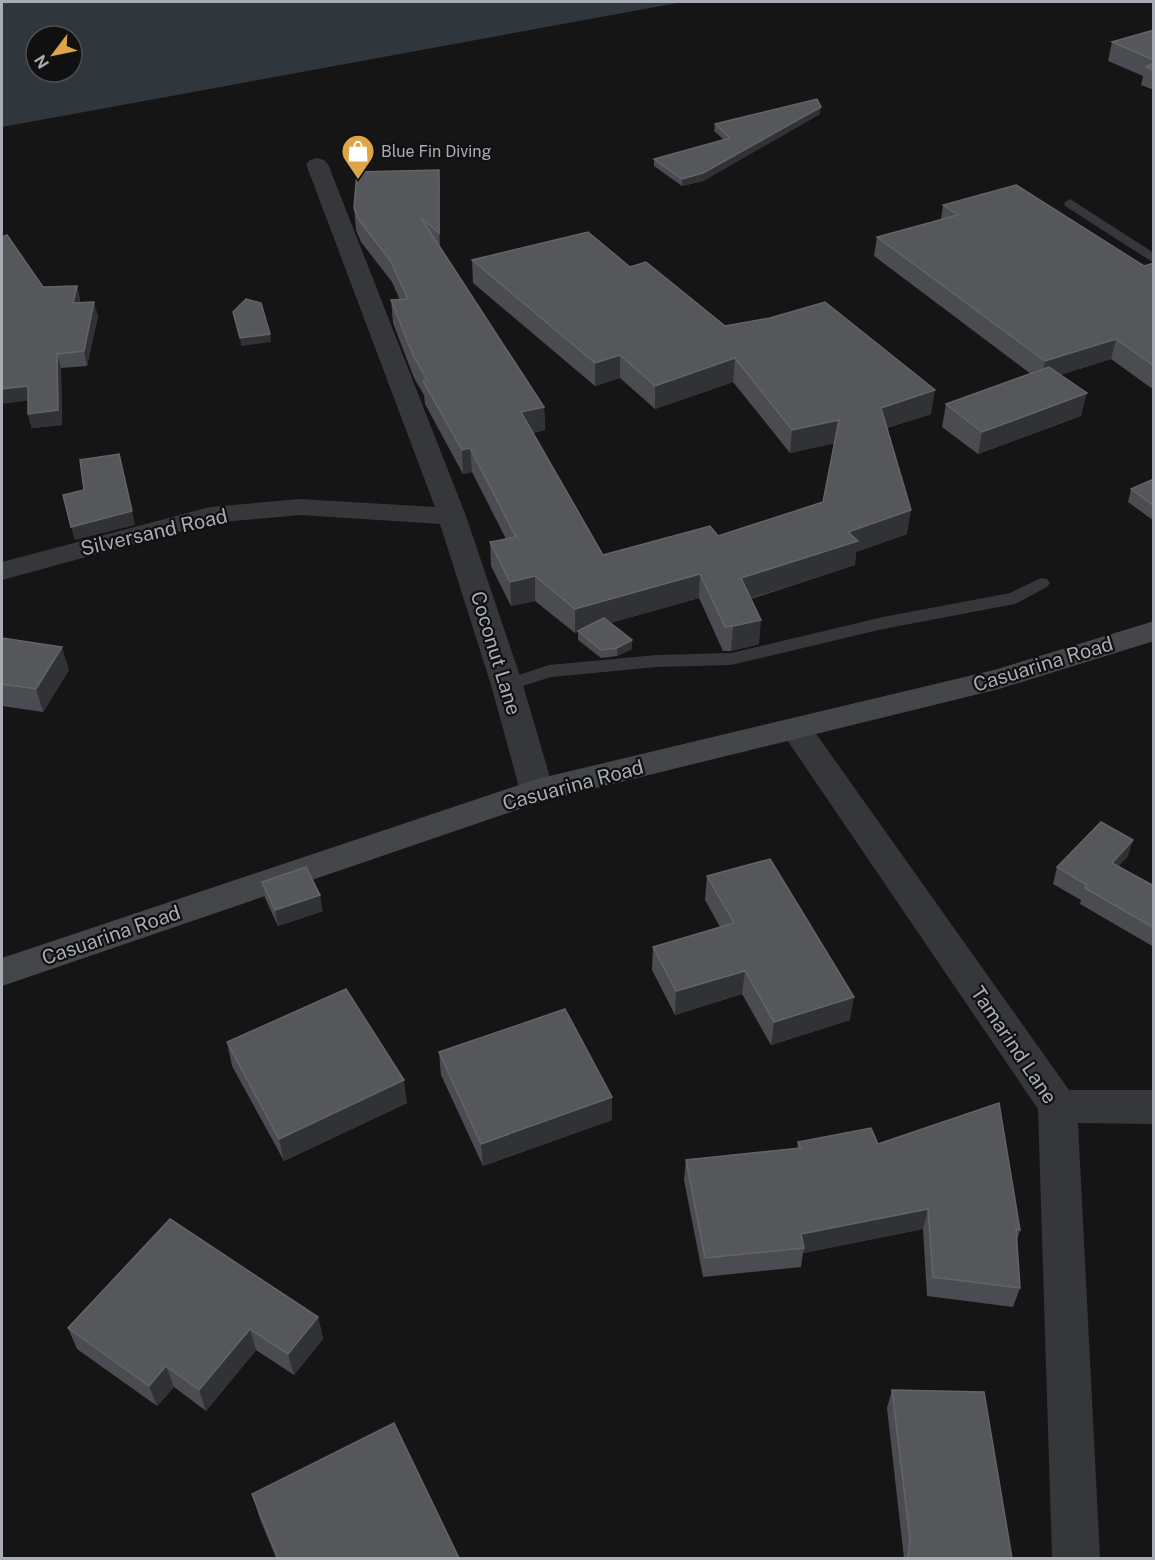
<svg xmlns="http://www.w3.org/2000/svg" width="1155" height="1560" viewBox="0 0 1155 1560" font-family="'Public Sans',sans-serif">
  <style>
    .water { fill: #2f373d; fill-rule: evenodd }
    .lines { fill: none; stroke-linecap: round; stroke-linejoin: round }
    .lane { fill: #36373b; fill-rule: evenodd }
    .street { fill: #36373b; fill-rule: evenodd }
    .secondary { fill: #44464a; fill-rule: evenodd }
    .wall { fill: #4b4c51 }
    .shaded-wall { fill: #313235 }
    .building { fill: #55575b; stroke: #626469; stroke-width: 1.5 }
    .labels { text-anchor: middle; stroke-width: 4.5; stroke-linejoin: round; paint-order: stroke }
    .far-poi-label { font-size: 16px; fill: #a8acb5; stroke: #101011; text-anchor: start }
    .street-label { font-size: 20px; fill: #a8acb5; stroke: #101011 }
  </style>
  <rect width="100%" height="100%" fill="#151516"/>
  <path class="water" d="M 2,2 L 683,2 L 2,127 ZM 36,36 L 72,36 L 72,72 L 36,72 Z"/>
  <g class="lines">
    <g class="lane">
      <path d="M 1070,199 L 1154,253 L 1154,263 L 1065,206 L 1064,203 Z"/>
      <path d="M 1041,578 L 1047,579 L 1050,583 L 1047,587 L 1015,604 L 883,629 L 731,665 L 657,667 L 551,677 L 507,691 L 500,689 L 498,685 L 500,681 L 549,665 L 657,655 L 731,653 L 883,617 L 1010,593 Z"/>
    </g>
    <g class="street">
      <path d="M 317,158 L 324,160 L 328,164 L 466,516 L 523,685 L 554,791 L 549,799 L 537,803 L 525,799 L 520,791 L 491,685 L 440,524 L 300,515 L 211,523 L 2,580 L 2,562 L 210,507 L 300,499 L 435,507 L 306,164 L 310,160 Z"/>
      <path d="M 796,718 L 807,721 L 1069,1090 L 1154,1090 L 1154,1124 L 1078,1123 L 1100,1558 L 1052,1558 L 1038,1109 L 785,737 L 780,729 L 785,721 Z"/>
    </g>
    <path class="secondary" d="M 1154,621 L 1154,641 L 999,689 L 543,801 L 2,986 L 2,958 L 537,779 L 994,670 Z"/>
  </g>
  <g class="wall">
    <path d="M 1154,30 L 1154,90 L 1141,85 L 1143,76 L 1108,61 L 1112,42 Z"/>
    <path d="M 820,114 L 703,181 L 682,186 L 654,166 L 654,159 L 724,140 L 714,131 L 715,124 Z"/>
    <path d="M 439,170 L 440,191 L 440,247 L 544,407 L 545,430 L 533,433 L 603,555 L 718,536 L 823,502 L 835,443 L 790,453 L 733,382 L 655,409 L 620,378 L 595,386 L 473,283 L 472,260 L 630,267 L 725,326 L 931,414 L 887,428 L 907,534 L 856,552 L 855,565 L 751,599 L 759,644 L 731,651 L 723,651 L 699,598 L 610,623 L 632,640 L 632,649 L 617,656 L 601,658 L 578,640 L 578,632 L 575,633 L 535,601 L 511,606 L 491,566 L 490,542 L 506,539 L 472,472 L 463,474 L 425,404 L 424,395 L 414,378 L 393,323 L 391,300 L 400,300 L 392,282 L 361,242 L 356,230 L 354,208 Z"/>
    <path d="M 943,205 L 1144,266 L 1154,263 L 1154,390 L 1111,359 L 1060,375 L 1081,416 L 978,454 L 942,427 L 946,404 L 1031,374 L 874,256 L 877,237 L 941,219 Z"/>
    <path d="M 77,286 L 80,300 L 80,302 L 98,316 L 87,366 L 61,368 L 62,425 L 32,428 L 28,414 L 28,401 L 43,287 Z"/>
    <path d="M 1154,479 L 1154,521 L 1128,502 L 1131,489 Z"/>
    <path d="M 2,638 L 69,670 L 43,712 L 2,706 Z"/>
    <path d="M 1128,856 L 1118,866 L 1154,886 L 1154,947 L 1080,904 L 1081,900 L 1053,884 L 1057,867 Z"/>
    <path d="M 707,876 L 850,1020 L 771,1045 L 742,994 L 675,1015 L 652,970 L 653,947 L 720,927 L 705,900 Z"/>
    <path d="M 262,882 L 323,911 L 278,926 L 265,898 Z"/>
    <path d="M 227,1042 L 407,1103 L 284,1161 L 232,1066 Z"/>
    <path d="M 439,1052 L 612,1120 L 483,1166 L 441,1075 Z"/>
    <path d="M 798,1142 L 878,1144 L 1020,1230 L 1017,1240 L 1020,1288 L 1013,1307 L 927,1296 L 923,1229 L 803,1253 L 801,1267 L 703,1277 L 684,1180 L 686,1160 L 797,1148 Z"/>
    <path d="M 318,1317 L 323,1339 L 294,1375 L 256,1350 L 206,1411 L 174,1387 L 157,1406 L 77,1349 L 68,1328 Z"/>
    <path d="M 892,1390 L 1012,1558 L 904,1558 L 887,1408 Z"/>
    <path d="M 252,1494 L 459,1558 L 276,1558 L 260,1519 Z"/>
  </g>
  <g class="shaded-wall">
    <path d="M 821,107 L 820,114 L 703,181 L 682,186 L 682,179 Z"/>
    <path d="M 439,170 L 440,191 L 440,255 L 439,233 Z"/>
    <path d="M 77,286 L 80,300 L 76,317 L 73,303 Z"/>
    <path d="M 94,302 L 98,316 L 87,366 L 84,351 Z"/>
    <path d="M 270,334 L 271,342 L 241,346 L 240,338 Z"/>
    <path d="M 1116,339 L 1111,359 L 1041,381 L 1045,361 Z"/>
    <path d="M 57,354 L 61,368 L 62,425 L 32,428 L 28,414 Z"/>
    <path d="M 620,355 L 620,378 L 595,386 L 595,363 Z"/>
    <path d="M 735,358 L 733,382 L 655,409 L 655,386 Z"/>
    <path d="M 28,386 L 32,400 L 2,404 L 2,389 Z"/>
    <path d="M 935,390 L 931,414 L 877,431 L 881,408 Z"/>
    <path d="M 1087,393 L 1081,416 L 978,454 L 982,432 Z"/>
    <path d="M 544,407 L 545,430 L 522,435 L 521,412 Z"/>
    <path d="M 839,420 L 836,443 L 790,453 L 792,430 Z"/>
    <path d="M 470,448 L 472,472 L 463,474 L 462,450 Z"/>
    <path d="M 911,510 L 907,534 L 856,552 L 855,565 L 739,602 L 741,578 L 848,532 Z"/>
    <path d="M 132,511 L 135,525 L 75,540 L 71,527 Z"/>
    <path d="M 700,574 L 699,598 L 575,633 L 575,609 Z"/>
    <path d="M 535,576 L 535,601 L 511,606 L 510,582 Z"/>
    <path d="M 761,620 L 759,644 L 731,651 L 733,626 Z"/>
    <path d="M 632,640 L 632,649 L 617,656 L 617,648 Z"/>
    <path d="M 62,647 L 69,670 L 43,712 L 36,689 Z"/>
    <path d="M 1133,840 L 1128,856 L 1106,879 L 1112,863 Z"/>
    <path d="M 320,895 L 323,911 L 278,926 L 275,910 Z"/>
    <path d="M 745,971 L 742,994 L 675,1015 L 676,991 Z"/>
    <path d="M 854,997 L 850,1020 L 771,1045 L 774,1022 Z"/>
    <path d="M 404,1080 L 407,1103 L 284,1161 L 279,1139 Z"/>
    <path d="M 612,1097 L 612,1120 L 483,1166 L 481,1144 Z"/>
    <path d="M 928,1209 L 923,1229 L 803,1253 L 804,1248 L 801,1234 Z"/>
    <path d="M 318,1317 L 323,1339 L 294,1375 L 288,1354 Z"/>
    <path d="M 250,1329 L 256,1350 L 206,1411 L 199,1390 Z"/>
    <path d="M 166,1366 L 174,1387 L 157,1406 L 149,1386 Z"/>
  </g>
  <g class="building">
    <path d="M 1154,30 L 1154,60 L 1112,42 Z"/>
    <path d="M 1154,63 L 1154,70 L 1146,67 Z"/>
    <path d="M 817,99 L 821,107 L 703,173 L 682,179 L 654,159 L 730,138 L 715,124 Z"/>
    <path d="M 439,170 L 439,233 L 421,218 L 544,407 L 521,412 L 603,555 L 710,526 L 718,536 L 823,502 L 839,420 L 792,430 L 735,358 L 655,386 L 620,355 L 595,363 L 472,260 L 588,232 L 630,267 L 646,262 L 725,326 L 770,318 L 825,302 L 935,390 L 881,408 L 911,510 L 848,532 L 858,541 L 741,578 L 761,620 L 733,626 L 725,627 L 700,574 L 575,609 L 535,576 L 510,582 L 490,542 L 516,537 L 470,448 L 462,450 L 423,381 L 427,380 L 413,355 L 391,300 L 408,299 L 390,260 L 359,220 L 354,208 L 357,172 Z"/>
    <path d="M 1016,185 L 1144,266 L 1154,263 L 1154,366 L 1116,339 L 1045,361 L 877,237 L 958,215 L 943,205 Z"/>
    <path d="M 7,235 L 43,287 L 77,286 L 73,303 L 94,302 L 84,351 L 57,354 L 58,410 L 28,414 L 28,386 L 2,389 L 2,237 Z"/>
    <path d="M 246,299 L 261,303 L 270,334 L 240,338 L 233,312 Z"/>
    <path d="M 1049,367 L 1087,393 L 982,432 L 946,404 Z"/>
    <path d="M 119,454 L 132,511 L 71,527 L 63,495 L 84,490 L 80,460 Z"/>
    <path d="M 1154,479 L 1154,506 L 1131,489 Z"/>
    <path d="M 604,618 L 632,640 L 617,648 L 601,650 L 578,631 Z"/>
    <path d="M 2,638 L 62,647 L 36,689 L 2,684 Z"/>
    <path d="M 1101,822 L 1133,840 L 1112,863 L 1154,886 L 1154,928 L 1085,888 L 1087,885 L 1057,867 Z"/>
    <path d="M 770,859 L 854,997 L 774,1022 L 745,971 L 676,991 L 653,947 L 734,923 L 707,876 Z"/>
    <path d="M 306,867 L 320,895 L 275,910 L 262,882 Z"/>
    <path d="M 346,989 L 404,1080 L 279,1139 L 227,1042 Z"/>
    <path d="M 565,1009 L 612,1097 L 481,1144 L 439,1052 Z"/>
    <path d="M 999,1103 L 1020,1230 L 1016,1229 L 1020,1288 L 933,1277 L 928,1209 L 801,1234 L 804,1248 L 705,1258 L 686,1160 L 801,1148 L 798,1142 L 871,1128 L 878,1144 Z"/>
    <path d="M 170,1219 L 318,1317 L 288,1354 L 250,1329 L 199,1390 L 166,1366 L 149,1386 L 68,1328 Z"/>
    <path d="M 892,1390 L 984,1392 L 1012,1558 L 908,1558 L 910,1539 Z"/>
    <path d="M 394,1423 L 459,1558 L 278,1558 L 252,1494 Z"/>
  </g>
  <defs>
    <symbol id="shop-pin" viewBox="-11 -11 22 30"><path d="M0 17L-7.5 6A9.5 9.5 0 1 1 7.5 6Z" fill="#dda545" stroke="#101011"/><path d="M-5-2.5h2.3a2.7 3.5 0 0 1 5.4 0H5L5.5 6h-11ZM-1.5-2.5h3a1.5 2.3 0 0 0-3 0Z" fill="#fff"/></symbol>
  </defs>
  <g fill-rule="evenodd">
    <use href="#shop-pin" x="339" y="132" width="38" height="52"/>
  </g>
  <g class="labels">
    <g class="far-poi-label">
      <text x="381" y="157">Blue Fin Diving</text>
    </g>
    <g class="street-label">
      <text transform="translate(154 532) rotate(-13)" y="7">Silversand Road</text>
      <text transform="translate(496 653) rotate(73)" y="7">Coconut Lane</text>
      <text transform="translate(1043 664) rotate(-17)" y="7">Casuarina Road</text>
      <text transform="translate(573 785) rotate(-15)" y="7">Casuarina Road</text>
      <text transform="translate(111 935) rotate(-19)" y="7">Casuarina Road</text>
      <text transform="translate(1014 1045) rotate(56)" y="7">Tamarind Lane</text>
    </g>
  </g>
  <rect width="1155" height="1560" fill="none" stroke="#a8acb5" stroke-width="6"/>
  <g transform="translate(54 54) rotate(238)"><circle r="28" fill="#101011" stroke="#4d4e53" stroke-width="1.5"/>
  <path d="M0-4.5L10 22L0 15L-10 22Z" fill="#dda545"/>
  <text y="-9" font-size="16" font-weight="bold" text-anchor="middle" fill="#a8acb5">N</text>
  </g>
</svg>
